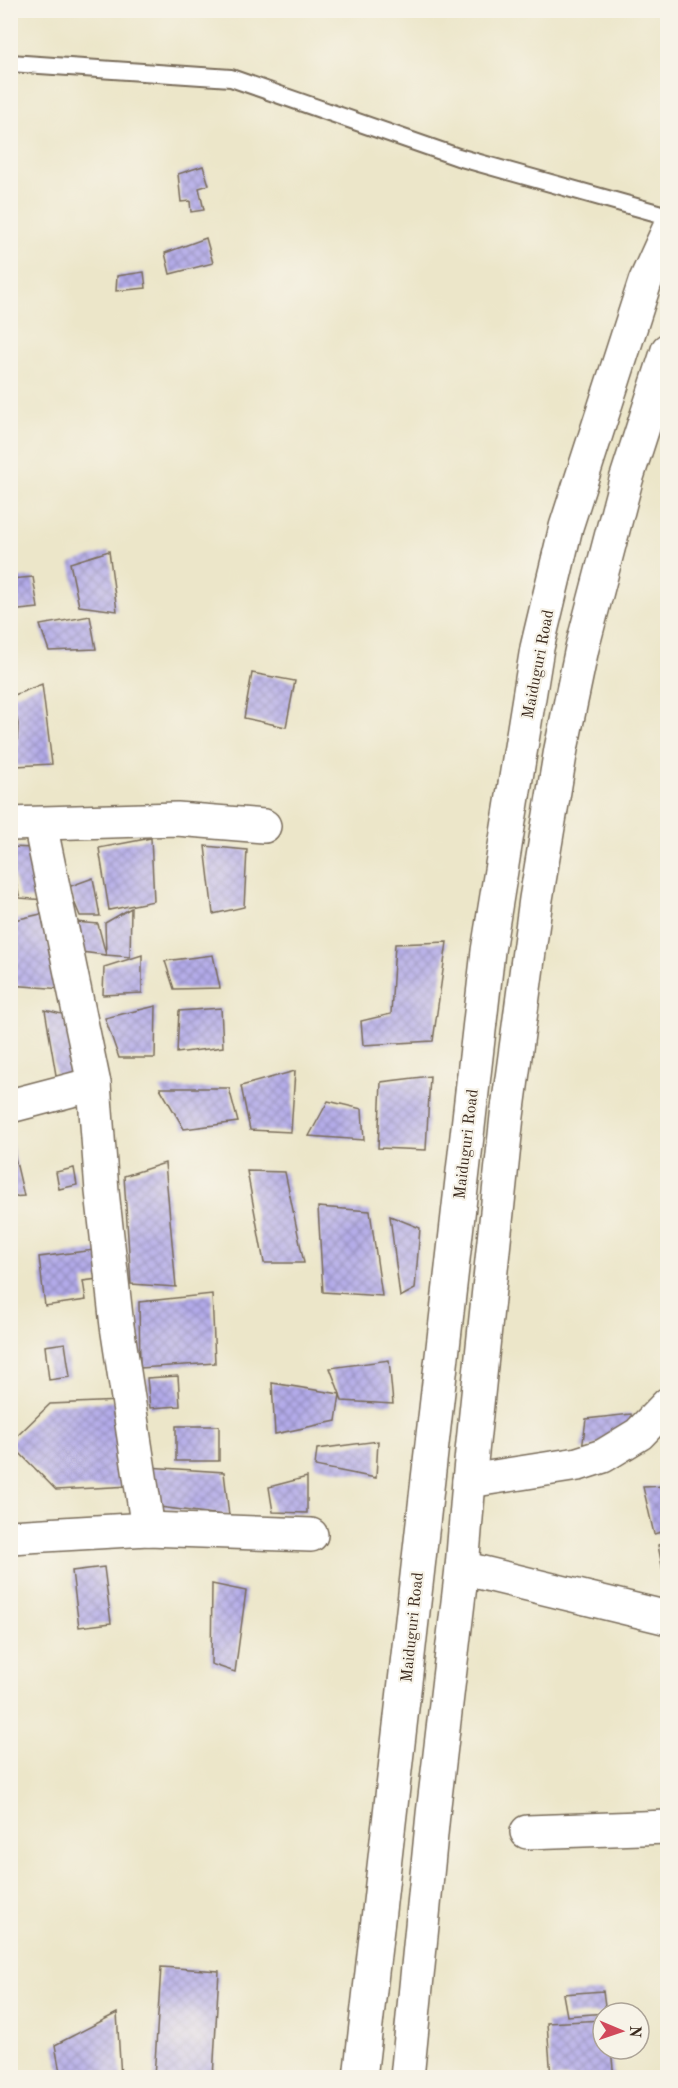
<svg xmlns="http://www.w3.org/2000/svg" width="678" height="2088" viewBox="0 0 678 2088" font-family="'Old Standard TT',serif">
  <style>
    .building { fill: url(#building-cross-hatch) }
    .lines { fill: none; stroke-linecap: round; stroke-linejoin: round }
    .service-casing { stroke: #796c5a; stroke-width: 20 }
    .minor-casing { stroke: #796c5a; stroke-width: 36 }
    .trunk-casing { stroke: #796c5a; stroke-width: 36 }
    .service { stroke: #fff; stroke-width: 16 }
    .minor { stroke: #fff; stroke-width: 33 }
    .trunk { stroke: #fff; stroke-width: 33 }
    .labels { text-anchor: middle; stroke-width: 4.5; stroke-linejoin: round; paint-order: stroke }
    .street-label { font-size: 16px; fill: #3b2a1e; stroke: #f7f3e8 }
  </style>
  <defs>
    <pattern id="building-cross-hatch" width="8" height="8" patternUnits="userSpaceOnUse" patternTransform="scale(1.5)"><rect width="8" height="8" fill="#b2aae9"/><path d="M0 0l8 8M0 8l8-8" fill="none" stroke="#928bbc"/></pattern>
  </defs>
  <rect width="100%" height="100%" fill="#f7f3e8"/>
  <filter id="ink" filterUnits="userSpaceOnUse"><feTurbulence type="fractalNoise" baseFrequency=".0167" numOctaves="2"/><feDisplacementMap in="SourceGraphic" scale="12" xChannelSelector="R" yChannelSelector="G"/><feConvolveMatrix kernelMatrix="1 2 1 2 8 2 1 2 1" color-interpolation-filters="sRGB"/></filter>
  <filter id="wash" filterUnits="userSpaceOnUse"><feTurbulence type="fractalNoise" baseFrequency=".008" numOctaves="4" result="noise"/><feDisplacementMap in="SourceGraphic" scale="24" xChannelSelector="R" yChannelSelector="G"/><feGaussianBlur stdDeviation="1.35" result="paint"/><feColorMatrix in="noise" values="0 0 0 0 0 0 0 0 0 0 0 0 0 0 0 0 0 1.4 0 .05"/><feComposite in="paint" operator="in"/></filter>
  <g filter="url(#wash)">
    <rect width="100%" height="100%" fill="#ece6c9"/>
    <g id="blocks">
      <g class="building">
        <path d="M 203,166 L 209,185 L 199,188 L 204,210 L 191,212 L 190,201 L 181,202 L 178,174 Z"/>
        <path d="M 206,238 L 213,263 L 170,274 L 165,253 Z"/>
        <path d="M 144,272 L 146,288 L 116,291 L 117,276 Z"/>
        <path d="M 109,551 L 117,611 L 79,606 L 70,563 Z"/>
        <path d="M 33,577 L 38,608 L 10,611 L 10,579 Z"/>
        <path d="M 90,616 L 96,649 L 49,651 L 40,625 Z"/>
        <path d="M 252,673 L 295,681 L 286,727 L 244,718 Z"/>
        <path d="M 42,684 L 52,764 L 16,766 L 18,724 L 12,696 Z"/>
        <path d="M 151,838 L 154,901 L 109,910 L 99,848 Z"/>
        <path d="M 205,846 L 247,850 L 244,907 L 213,914 Z"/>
        <path d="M 10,847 L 33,848 L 45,900 L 20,898 L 12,869 L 10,869 Z"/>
        <path d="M 93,878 L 100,916 L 80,916 L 68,887 Z"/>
        <path d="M 131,908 L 130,957 L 106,955 L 105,923 Z"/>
        <path d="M 41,914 L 62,989 L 10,985 L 10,921 Z"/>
        <path d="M 75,922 L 98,924 L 106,955 L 73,951 Z"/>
        <path d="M 447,942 L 433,1041 L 363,1045 L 361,1021 L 391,1014 L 395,944 Z"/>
        <path d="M 142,955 L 142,993 L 103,995 L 104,967 Z"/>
        <path d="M 213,955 L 220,988 L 174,989 L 165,961 Z"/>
        <path d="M 156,1006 L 155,1058 L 119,1058 L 105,1018 Z"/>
        <path d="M 221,1008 L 223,1047 L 177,1053 L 179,1011 Z"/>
        <path d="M 45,1010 L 70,1016 L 79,1081 L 57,1081 Z"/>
        <path d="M 295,1071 L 291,1132 L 250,1130 L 241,1086 Z"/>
        <path d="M 430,1076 L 426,1150 L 378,1148 L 381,1082 Z"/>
        <path d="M 160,1088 L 229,1088 L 238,1122 L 184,1129 Z"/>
        <path d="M 328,1101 L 362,1109 L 364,1140 L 309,1136 Z"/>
        <path d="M 10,1136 L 24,1196 L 10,1197 Z"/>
        <path d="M 165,1163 L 176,1287 L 131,1284 L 124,1176 Z"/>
        <path d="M 74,1168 L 77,1185 L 59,1189 L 56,1172 Z"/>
        <path d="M 247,1171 L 285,1172 L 304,1263 L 264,1263 Z"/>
        <path d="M 318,1207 L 370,1211 L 382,1296 L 323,1292 Z"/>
        <path d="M 390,1216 L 420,1228 L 415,1289 L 400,1297 Z"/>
        <path d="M 102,1249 L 106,1278 L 83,1281 L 86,1300 L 45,1306 L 39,1257 Z"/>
        <path d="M 212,1294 L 215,1363 L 140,1368 L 139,1302 Z"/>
        <path d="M 65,1343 L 70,1377 L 49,1380 L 45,1346 Z"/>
        <path d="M 389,1360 L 393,1404 L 342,1401 L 340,1394 L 336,1421 L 275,1434 L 272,1383 L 340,1394 L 330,1368 Z"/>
        <path d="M 178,1376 L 180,1406 L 150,1408 L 147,1378 Z"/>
        <path d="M 121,1401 L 131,1486 L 56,1490 L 10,1443 L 50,1404 Z"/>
        <path d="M 631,1414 L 633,1431 L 582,1450 L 586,1419 Z"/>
        <rect x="176" y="1426" width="43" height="35"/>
        <path d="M 378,1441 L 376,1478 L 315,1466 L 317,1449 Z"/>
        <path d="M 147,1467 L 224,1472 L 229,1516 L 152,1506 Z"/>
        <path d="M 307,1477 L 307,1513 L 273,1512 L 269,1487 Z"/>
        <path d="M 668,1486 L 668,1530 L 654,1534 L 643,1487 Z"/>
        <path d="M 668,1542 L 668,1587 L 666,1587 L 658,1545 Z"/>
        <path d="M 104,1567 L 111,1623 L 79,1627 L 72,1571 Z"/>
        <path d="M 212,1584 L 246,1591 L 235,1672 L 211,1664 Z"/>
        <path d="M 161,1967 L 219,1971 L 213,2078 L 154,2078 Z"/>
        <path d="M 603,1991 L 606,2013 L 567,2016 L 563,1994 Z"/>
        <path d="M 117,2013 L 121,2078 L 61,2078 L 55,2045 Z"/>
        <path d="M 603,2020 L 603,2049 L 611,2049 L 614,2078 L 551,2078 L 547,2023 Z"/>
      </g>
    </g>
  </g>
  <g filter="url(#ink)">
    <use href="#blocks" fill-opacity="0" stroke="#796c5a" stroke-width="1.5"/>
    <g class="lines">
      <defs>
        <path id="service" d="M 10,63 L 231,78 L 458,157 L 668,216"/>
        <g id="minor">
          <path d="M 10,824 L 177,819 L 264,826"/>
          <path d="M 40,824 L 94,1084 L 102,1191 L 117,1326 L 148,1529"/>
          <path d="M 10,1106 L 94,1084"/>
          <path d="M 469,1481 L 578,1464 L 603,1456 L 639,1434 L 668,1404"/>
          <path d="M 10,1537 L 148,1529 L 311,1535"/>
          <path d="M 462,1568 L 668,1618"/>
          <path d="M 527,1832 L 668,1827"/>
        </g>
        <g id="trunk">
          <path d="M 360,2078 L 488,951 L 537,648 L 566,527 L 645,282 L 668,231"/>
          <path d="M 407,2078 L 433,1814 L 462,1568 L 469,1481 L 507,1116 L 536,899 L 561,749 L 582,648 L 626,480 L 668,350"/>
        </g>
      </defs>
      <use href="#service" class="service-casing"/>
      <use href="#minor" class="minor-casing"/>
      <use href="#trunk" class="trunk-casing"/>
      <use href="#service" class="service"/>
      <use href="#minor" class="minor"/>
      <use href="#trunk" class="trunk"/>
    </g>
  </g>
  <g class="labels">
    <g class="street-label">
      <text transform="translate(537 664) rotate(-79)" y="6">Maiduguri Road</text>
      <text transform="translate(465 1144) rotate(-83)" y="6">Maiduguri Road</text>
      <text transform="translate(411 1627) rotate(-84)" y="6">Maiduguri Road</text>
    </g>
  </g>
  <rect width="678" height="2088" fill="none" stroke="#f7f3e8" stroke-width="36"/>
  <g transform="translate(621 2031) rotate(92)"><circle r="28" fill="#f7f3e8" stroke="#aca397" stroke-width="1.5"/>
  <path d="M0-4.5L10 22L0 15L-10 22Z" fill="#d1495b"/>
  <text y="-9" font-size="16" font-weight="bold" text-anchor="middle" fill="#3b2a1e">N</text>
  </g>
</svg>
